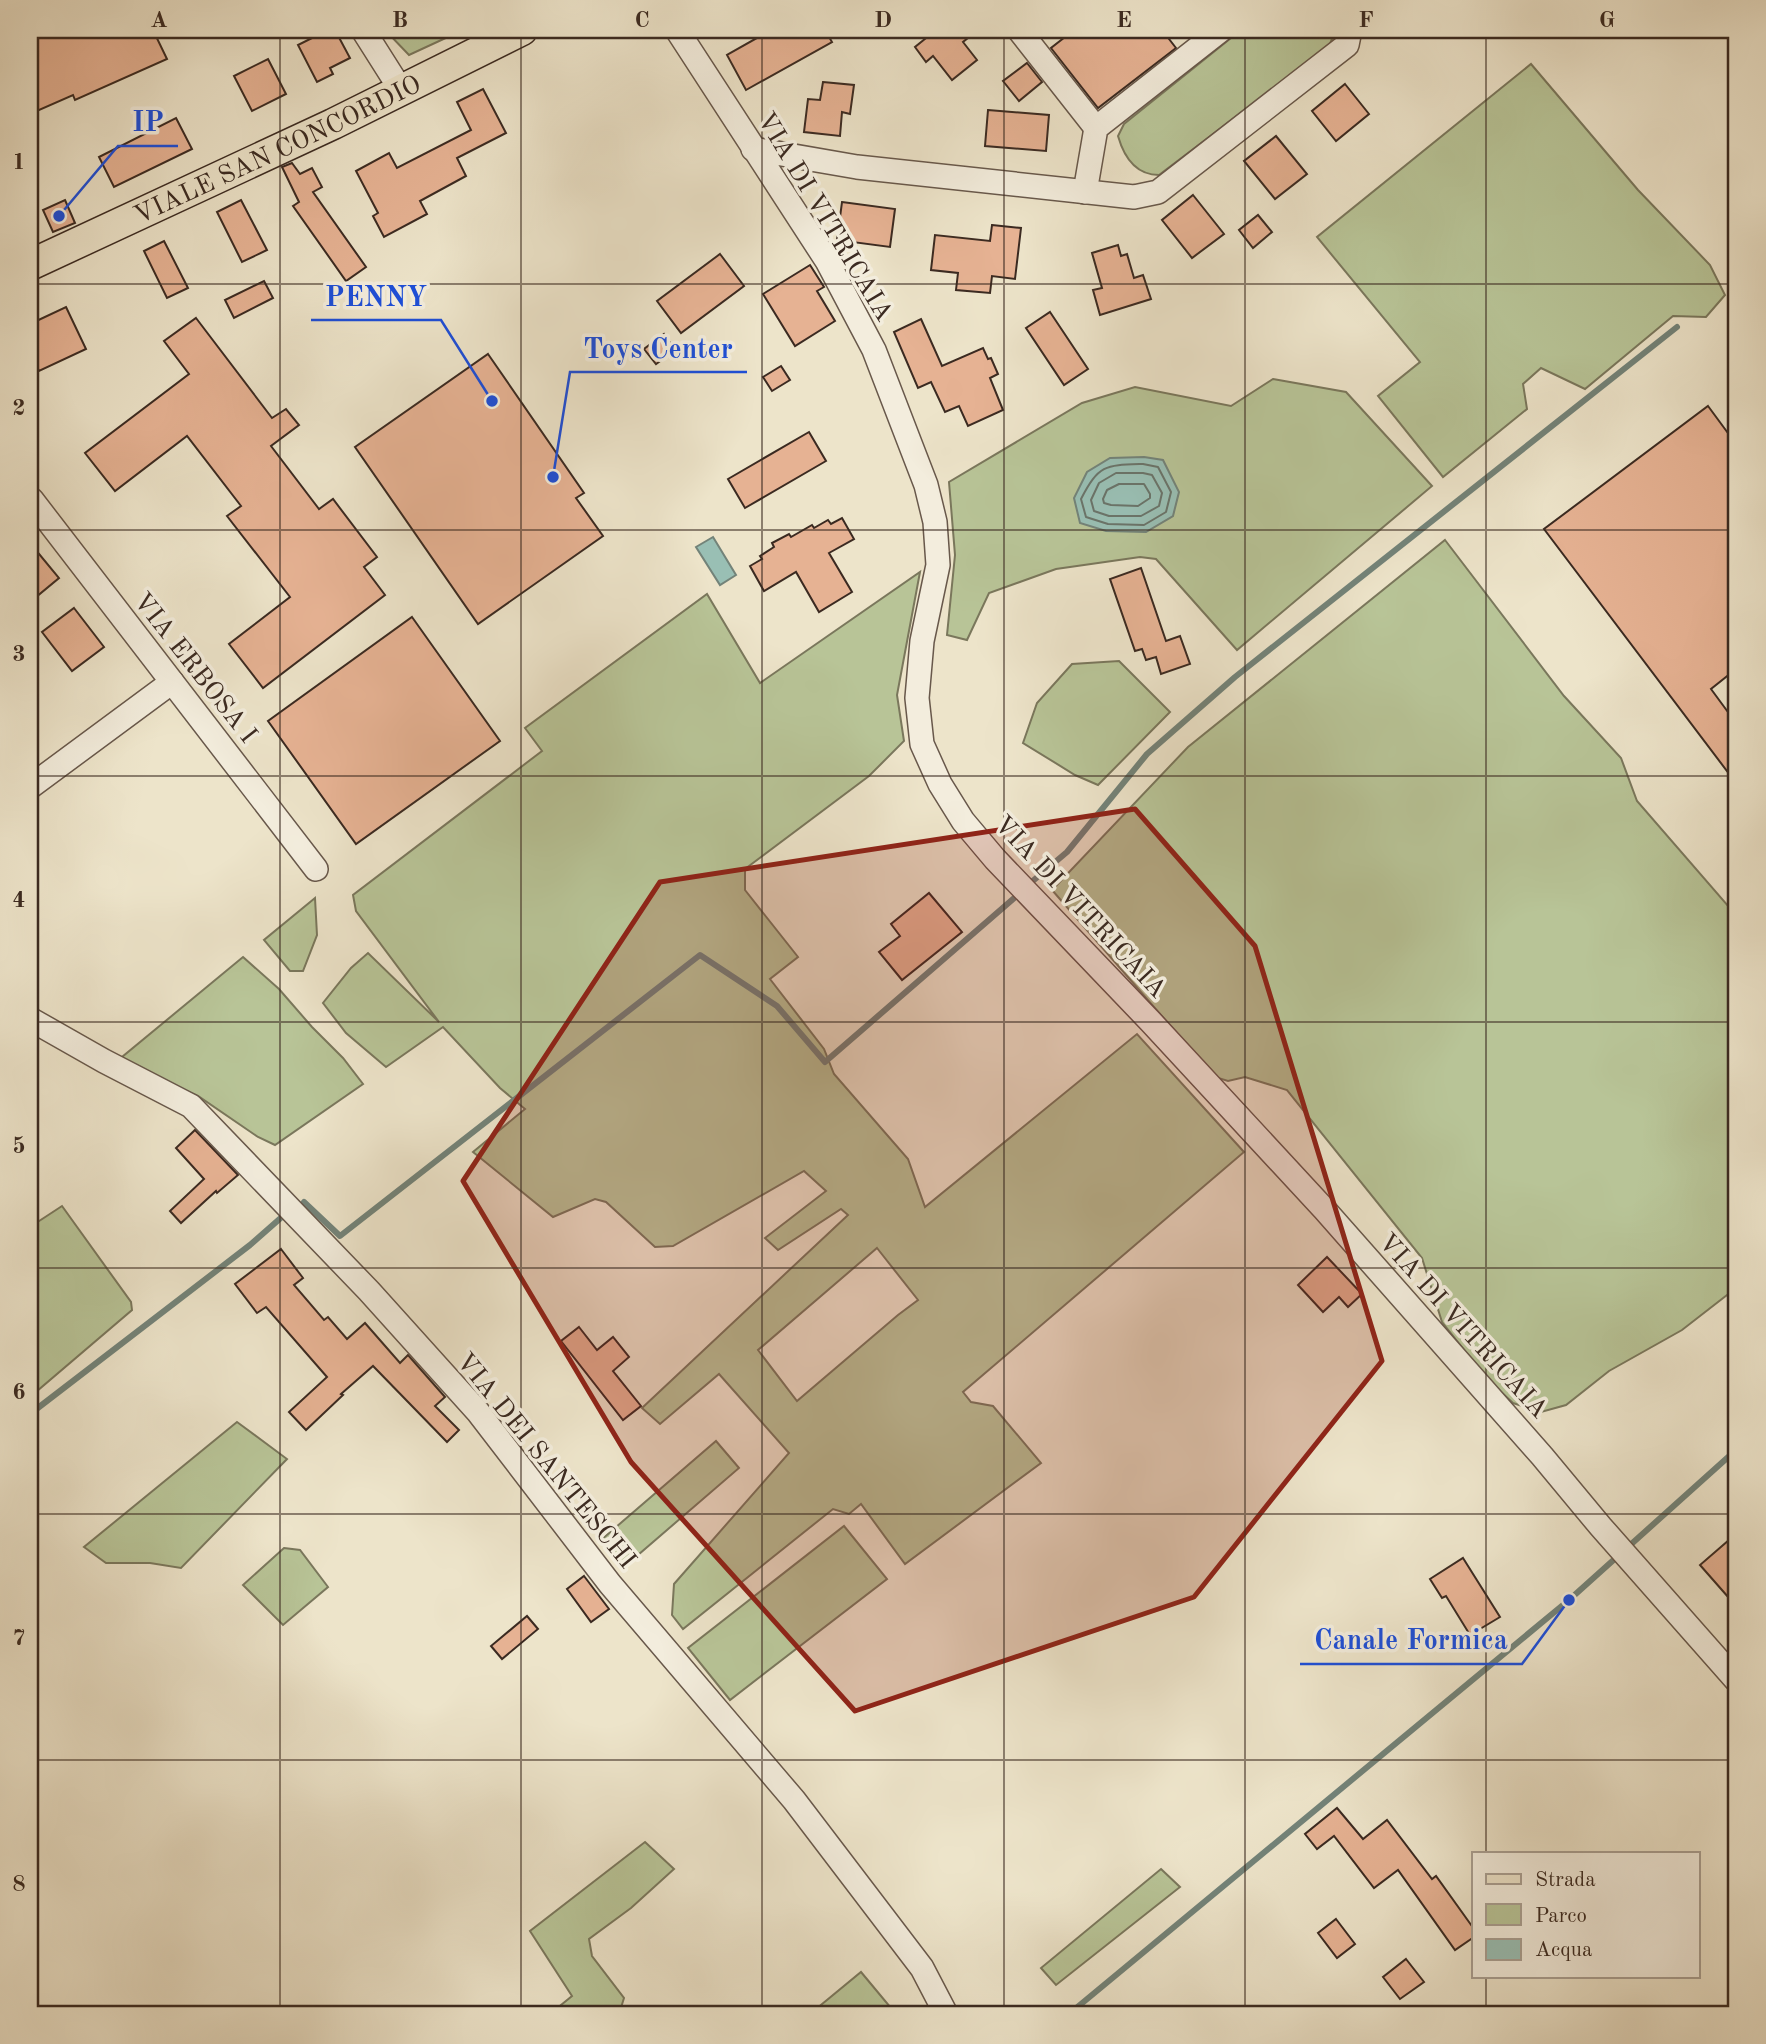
<svg xmlns="http://www.w3.org/2000/svg" width="1766" height="2044" viewBox="0 0 1766 2044" font-family="'Old Standard TT',serif">
  <style>
    .green { fill: #b8c497; stroke: #7a775c; stroke-width: 2; fill-rule: evenodd }
    .water { fill: #99bfb4; stroke: #738379; stroke-width: 2 }
    .lines { fill: none; stroke-linecap: round; stroke-linejoin: round }
    .shore { stroke: #6a746a; stroke-width: 2 }
    .stream { stroke: #738379; stroke-width: 6 }
    .building { fill: #e6b293; stroke: #3b2a21; stroke-width: 2 }
    .minor-casing { stroke: #68584b; stroke-width: 26 }
    .major-casing { stroke: #3b2a21; stroke-width: 33 }
    .minor { stroke: #f3eddd; stroke-width: 23 }
    .major { stroke: #ede4ca; stroke-width: 30 }
    .marked { fill: #8f2418; fill-opacity: 0.2; stroke: #8f2418; stroke-width: 5; stroke-linejoin: round }
    .grid { fill: none; stroke: #3b2a21; stroke-width: 2; stroke-opacity: 0.55 }
    .labels { text-anchor: middle; stroke-width: 7; stroke-linejoin: round; paint-order: stroke }
    .street-label { font-size: 26px; fill: #3b2a21; stroke: #f3eddd }
    .leader { fill: none; stroke: #1d4ed8; stroke-width: 2.5 }
    .callout-dot { fill: #1d4ed8; stroke: #f3eddd; stroke-width: 2.5 }
    .callout-label { font-size: 28px; text-anchor: middle; font-weight: bold; fill: #1d4ed8; stroke: #f3eddd; stroke-width: 7; stroke-linejoin: round; paint-order: stroke }
    .neatline { fill: none; stroke: #3b2a21; stroke-width: 2.5 }
    .grid-label { font-size: 23px; text-anchor: middle; font-weight: bold; fill: #3b2a21 }
  </style>
  <rect width="100%" height="100%" fill="#ede4ca"/>
  <filter id="stains"><feTurbulence type="fractalNoise" baseFrequency=".00286" numOctaves="4"/><feColorMatrix values="0 0 0 0 .2 0 0 0 0 .09 0 0 0 0 .02 0 0 0 .5 -.17"/></filter>
  <radialGradient id="worn" r=".72"><stop offset=".6" stop-color="#630" stop-opacity="0"/><stop offset="1" stop-color="#630" stop-opacity=".3"/></radialGradient>
  <g class="green">
    <path d="M 385,30 L 463,30 L 409,55 Z"/>
    <path d="M 1241,30 L 1335,30 L 1335,32 L 1329,46 L 1159,175 C 1136,175 1124,157 1118,136 L 1124,124 Z"/>
    <path d="M 1531,64 L 1638,190 L 1710,265 L 1725,295 L 1706,317 L 1673,316 L 1585,389 L 1541,368 L 1523,384 L 1527,409 L 1443,477 L 1378,396 L 1420,362 L 1317,237 Z"/>
    <path d="M 1273,379 L 1346,392 L 1432,486 L 1237,650 L 1156,559 L 1140,557 L 1056,569 L 989,593 L 967,640 L 947,635 L 955,555 L 949,482 L 1082,403 L 1135,387 L 1231,406 Z"/>
    <path d="M 1445,540 L 1564,696 L 1621,758 L 1637,801 L 1736,915 L 1736,1288 L 1682,1330 L 1609,1371 L 1566,1405 L 1541,1412 L 1513,1403 L 1488,1380 L 1442,1322 L 1422,1258 L 1287,1090 L 1245,1077 L 1228,1081 L 1215,1077 L 1052,890 L 1188,747 Z"/>
    <path d="M 920,572 L 897,695 L 904,741 L 869,776 L 745,869 L 745,890 L 798,957 L 770,979 L 824,1049 L 834,1074 L 908,1159 L 925,1207 L 1137,1034 L 1244,1152 L 963,1392 L 971,1402 L 993,1406 L 1041,1463 L 905,1564 L 861,1504 L 849,1514 L 833,1509 L 683,1629 L 672,1615 L 674,1584 L 789,1453 L 719,1374 L 660,1424 L 642,1408 L 848,1215 L 841,1209 L 778,1250 L 765,1238 L 826,1191 L 804,1171 L 673,1246 L 655,1247 L 606,1202 L 595,1199 L 553,1217 L 473,1152 L 525,1109 L 500,1088 L 443,1027 L 386,1067 L 346,1033 L 323,1003 L 351,968 L 368,953 L 439,1022 L 356,911 L 353,895 L 542,751 L 525,728 L 707,594 L 760,683 ZM 877,1248 L 918,1300 L 898,1315 L 797,1401 L 758,1350 Z"/>
    <path d="M 1119,661 L 1170,712 L 1098,785 L 1075,775 L 1023,743 L 1037,703 L 1072,664 Z"/>
    <path d="M 315,898 L 317,935 L 303,971 L 290,971 L 264,940 Z"/>
    <path d="M 243,957 L 279,989 L 312,1027 L 343,1058 L 363,1084 L 275,1145 L 258,1137 L 198,1096 L 145,1073 L 122,1057 Z"/>
    <path d="M 62,1206 L 131,1302 L 132,1310 L 30,1397 L 30,1227 Z"/>
    <path d="M 237,1422 L 287,1459 L 181,1568 L 150,1563 L 106,1563 L 84,1547 Z"/>
    <path d="M 716,1441 L 739,1468 L 624,1567 L 601,1540 Z"/>
    <path d="M 844,1526 L 887,1579 L 730,1700 L 688,1648 Z"/>
    <path d="M 284,1548 L 300,1550 L 328,1587 L 283,1625 L 243,1585 Z"/>
    <path d="M 645,1842 L 674,1869 L 631,1908 L 589,1939 L 592,1956 L 624,1998 L 619,2014 L 550,2014 L 572,1996 L 530,1931 Z"/>
    <path d="M 1161,1869 L 1180,1887 L 1056,1985 L 1041,1968 Z"/>
    <path d="M 861,1972 L 896,2014 L 810,2014 Z"/>
  </g>
  <g class="water">
    <path d="M 1144,457 L 1163,460 L 1179,492 L 1173,516 L 1146,532 L 1106,531 L 1080,523 L 1074,498 L 1087,472 L 1110,458 Z"/>
    <path d="M 713,537 L 736,575 L 720,585 L 696,547 Z"/>
  </g>
  <g class="lines">
    <g class="shore">
      <path d="M 1143,464 L 1158,467 L 1171,492 L 1166,512 L 1144,525 L 1108,524 L 1086,517 L 1081,499 C 1099,464 1106,465 1143,464 Z"/>
      <path d="M 1116,473 L 1143,473 L 1152,475 L 1162,493 L 1159,506 L 1141,516 L 1109,516 L 1094,511 L 1091,500 L 1099,483 Z"/>
      <path d="M 1119,484 L 1144,484 L 1150,494 L 1150,498 L 1138,506 L 1111,505 L 1104,503 L 1103,499 L 1107,490 Z"/>
    </g>
    <g class="stream">
      <path d="M 1028,885 L 1067,852 L 1147,754 L 1235,677 L 1677,327"/>
      <path d="M 304,1202 L 340,1236 L 700,955 L 777,1006 L 825,1062 L 1020,893"/>
      <path d="M 30,1414 L 250,1245 L 283,1216"/>
      <path d="M 1069,2014 L 1569,1600 L 1736,1450"/>
    </g>
  </g>
  <g class="building">
    <path d="M 30,30 L 153,30 L 167,59 L 75,100 L 73,95 L 30,114 Z"/>
    <path d="M 328,30 L 335,30 L 350,58 L 330,68 L 333,74 L 317,82 L 298,45 Z"/>
    <path d="M 771,30 L 825,30 L 832,42 L 746,90 L 727,55 Z"/>
    <path d="M 936,30 L 978,30 L 963,42 L 977,60 L 952,80 L 933,56 L 926,62 L 915,47 Z"/>
    <path d="M 1074,30 L 1162,30 L 1176,48 L 1098,108 L 1051,48 Z"/>
    <path d="M 268,59 L 286,94 L 252,111 L 234,76 Z"/>
    <path d="M 1027,63 L 1042,82 L 1019,101 L 1003,81 Z"/>
    <path d="M 823,82 L 854,85 L 850,114 L 842,112 L 840,136 L 804,132 L 808,99 L 820,100 Z"/>
    <path d="M 1345,84 L 1369,114 L 1336,141 L 1312,111 Z"/>
    <path d="M 483,89 L 506,133 L 457,158 L 466,176 L 420,201 L 427,214 L 384,237 L 373,216 L 378,213 L 356,171 L 389,153 L 397,168 L 471,130 L 457,102 Z"/>
    <path d="M 988,110 L 1049,115 L 1046,151 L 985,146 Z"/>
    <path d="M 176,118 L 192,149 L 114,187 L 99,157 Z"/>
    <path d="M 1276,136 L 1307,174 L 1275,199 L 1244,161 Z"/>
    <path d="M 292,163 L 300,174 L 312,168 L 322,187 L 313,192 L 366,267 L 346,281 L 293,206 L 299,202 L 282,167 Z"/>
    <path d="M 1193,195 L 1224,234 L 1192,258 L 1162,220 Z"/>
    <path d="M 65,200 L 75,223 L 53,232 L 43,210 Z"/>
    <path d="M 241,200 L 267,250 L 242,262 L 217,212 Z"/>
    <path d="M 842,202 L 895,209 L 890,247 L 837,240 Z"/>
    <path d="M 1258,215 L 1272,232 L 1253,248 L 1239,230 Z"/>
    <path d="M 992,225 L 1021,228 L 1015,279 L 992,276 L 990,293 L 956,290 L 958,273 L 931,270 L 935,235 L 990,241 Z"/>
    <path d="M 164,241 L 188,288 L 167,298 L 144,251 Z"/>
    <path d="M 1118,245 L 1121,256 L 1127,254 L 1134,278 L 1143,275 L 1151,299 L 1100,315 L 1093,290 L 1102,288 L 1092,253 Z"/>
    <path d="M 720,254 L 744,286 L 681,333 L 657,301 Z"/>
    <path d="M 810,265 L 824,287 L 817,291 L 835,321 L 795,346 L 763,294 Z"/>
    <path d="M 264,281 L 273,298 L 234,318 L 225,300 Z"/>
    <path d="M 66,307 L 86,349 L 39,371 L 30,352 L 30,324 Z"/>
    <path d="M 1050,312 L 1088,369 L 1064,385 L 1026,328 Z"/>
    <path d="M 196,318 L 272,418 L 286,409 L 299,425 L 271,446 L 319,509 L 333,499 L 377,557 L 364,567 L 385,595 L 263,688 L 229,644 L 290,597 L 227,516 L 241,506 L 187,436 L 115,491 L 85,453 L 189,374 L 164,341 Z"/>
    <path d="M 921,319 L 942,366 L 983,348 L 988,359 L 991,358 L 998,374 L 990,378 L 1003,410 L 968,426 L 959,406 L 945,412 L 931,382 L 918,388 L 894,332 Z"/>
    <path d="M 664,334 L 675,350 L 656,364 L 644,349 Z"/>
    <path d="M 488,354 L 584,493 L 576,498 L 603,536 L 478,624 L 355,447 Z"/>
    <path d="M 781,366 L 790,380 L 772,391 L 763,377 Z"/>
    <path d="M 1708,406 L 1736,444 L 1736,669 L 1711,689 L 1736,723 L 1736,783 L 1544,529 Z"/>
    <path d="M 809,432 L 826,461 L 745,508 L 728,479 Z"/>
    <path d="M 842,518 L 854,539 L 829,553 L 852,592 L 819,612 L 796,572 L 764,591 L 750,566 L 762,559 L 760,556 L 774,547 L 772,543 L 789,534 L 791,537 L 812,525 L 814,528 L 828,520 L 831,524 Z"/>
    <path d="M 30,543 L 59,578 L 30,602 Z"/>
    <path d="M 1141,568 L 1166,641 L 1180,636 L 1190,664 L 1161,674 L 1156,657 L 1146,660 L 1142,649 L 1135,651 L 1110,579 Z"/>
    <path d="M 74,608 L 104,647 L 72,671 L 42,632 Z"/>
    <path d="M 412,617 L 500,741 L 356,844 L 268,721 Z"/>
    <path d="M 929,893 L 962,932 L 902,980 L 879,952 L 900,936 L 891,924 Z"/>
    <path d="M 195,1130 L 238,1175 L 217,1193 L 216,1191 L 181,1223 L 170,1211 L 204,1179 L 176,1148 Z"/>
    <path d="M 281,1249 L 303,1278 L 294,1285 L 324,1320 L 328,1317 L 347,1339 L 365,1323 L 400,1363 L 408,1355 L 445,1397 L 435,1406 L 459,1430 L 447,1442 L 373,1366 L 341,1394 L 343,1395 L 306,1430 L 289,1412 L 327,1377 L 266,1307 L 257,1313 L 235,1284 Z"/>
    <path d="M 1327,1257 L 1362,1294 L 1348,1307 L 1339,1297 L 1323,1312 L 1298,1285 Z"/>
    <path d="M 579,1327 L 597,1350 L 613,1337 L 629,1357 L 613,1371 L 641,1406 L 623,1420 L 561,1341 Z"/>
    <path d="M 1729,1540 L 1736,1549 L 1736,1606 L 1700,1565 Z"/>
    <path d="M 1463,1558 L 1500,1617 L 1470,1635 L 1446,1596 L 1442,1598 L 1430,1579 Z"/>
    <path d="M 584,1576 L 609,1609 L 591,1622 L 567,1589 Z"/>
    <path d="M 527,1616 L 538,1629 L 502,1659 L 491,1646 Z"/>
    <path d="M 1337,1808 L 1363,1839 L 1387,1820 L 1432,1879 L 1436,1876 L 1474,1929 L 1474,1937 L 1455,1950 L 1398,1870 L 1374,1888 L 1334,1836 L 1317,1849 L 1305,1834 Z"/>
    <path d="M 1336,1919 L 1355,1944 L 1337,1958 L 1318,1933 Z"/>
    <path d="M 1406,1959 L 1424,1982 L 1400,1999 L 1383,1977 Z"/>
  </g>
  <g class="lines">
    <defs>
      <g id="minor">
        <path d="M 363,30 L 401,90"/>
        <path d="M 677,30 L 827,261 L 874,350 L 926,485 L 935,522 L 938,565 L 922,641 L 917,698 L 922,744 L 940,784 L 963,821 L 995,859 L 1151,1022 L 1324,1209 L 1542,1456 L 1601,1527 L 1736,1680"/>
        <path d="M 1019,30 L 1096,128"/>
        <path d="M 753,149 L 857,167 L 1134,197 L 1158,192 L 1347,45 L 1350,30"/>
        <path d="M 1085,192 L 1096,128 L 1221,30"/>
        <path d="M 30,500 L 32,500 L 316,869"/>
        <path d="M 30,787 L 172,682"/>
        <path d="M 30,1019 L 104,1061 L 191,1106 L 369,1291 L 478,1412 L 610,1584 L 794,1800 L 922,1968 L 946,2014"/>
      </g>
      <g id="major">
        <path id="s1" d="M 30,265 L 333,124 L 522,30"/>
      </g>
    </defs>
    <use href="#minor" class="minor-casing"/>
    <use href="#major" class="major-casing"/>
    <use href="#minor" class="minor"/>
    <use href="#major" class="major"/>
  </g>
  <path class="marked" d="M 1135,809 L 1255,946 L 1382,1361 L 1194,1597 L 855,1711 L 631,1462 L 463,1181 L 660,882 Z"/>
  <path class="grid" d="M 280,30 L 280,2014M 521,30 L 521,2014M 762,30 L 762,2014M 1004,30 L 1004,2014M 1245,30 L 1245,2014M 1486,30 L 1486,1853M 30,284 L 1736,284M 30,530 L 1736,530M 30,776 L 1736,776M 30,1022 L 1736,1022M 30,1268 L 1736,1268M 30,1514 L 1736,1514M 30,1760 L 1736,1760M 1486,1976 L 1486,2014"/>
  <g class="labels">
    <g class="street-label">
      <text dy="9" stroke="none"><textPath href="#s1" startOffset="273">VIALE SAN CONCORDIO</textPath></text>
      <text transform="translate(826 216) rotate(59)" y="9">VIA DI VITRICAIA</text>
      <text transform="translate(196 667) rotate(52)" y="9">VIA ERBOSA I</text>
      <text transform="translate(1081 906) rotate(47)" y="9">VIA DI VITRICAIA</text>
      <text transform="translate(1464 1325) rotate(48)" y="9">VIA DI VITRICAIA</text>
      <text transform="translate(547 1460) rotate(51)" y="9">VIA DEI SANTESCHI</text>
    </g>
  </g>
  <path class="leader" d="M59 216L118 146H178M492 401L441 320H311M553 477L570 372H747M1569 1600L1522 1664H1300"/>
  <g class="callout-dot">
    <circle cx="59" cy="216" r="7"/>
    <circle cx="492" cy="401" r="7"/>
    <circle cx="553" cy="477" r="7"/>
    <circle cx="1569" cy="1600" r="7"/>
  </g>
  <g class="callout-label">
    <text x="148" y="131">IP</text>
    <text x="376" y="306">PENNY</text>
    <text x="658" y="358">Toys Center</text>
    <text x="1411" y="1649">Canale Formica</text>
  </g>
  <rect width="1766" height="2044" fill="none" stroke="#ede4ca" stroke-width="77"/>
  <rect x="1472" y="1852" width="228" height="126" fill="#f3eddd" stroke="#a99f92" stroke-width="2"/>
  <rect x="1486" y="1874" width="35" height="10" fill="#ede4ca" stroke="#a99f92" stroke-width="2"/>
  <text x="1535" y="1886" font-size="21" fill="#3b2a21">Strada</text>
  <rect x="1486" y="1904" width="35" height="21" fill="#b8c497" stroke="#a99f92" stroke-width="2"/>
  <text x="1535" y="1922" font-size="21" fill="#3b2a21">Parco</text>
  <rect x="1486" y="1939" width="35" height="21" fill="#99bfb4" stroke="#a99f92" stroke-width="2"/>
  <text x="1535" y="1956" font-size="21" fill="#3b2a21">Acqua</text>
  <rect x="38" y="38" width="1690" height="1968" class="neatline"/>
  <g class="grid-label">
    <text x="159" y="27">A</text>
    <text x="400" y="27">B</text>
    <text x="642" y="27">C</text>
    <text x="883" y="27">D</text>
    <text x="1124" y="27">E</text>
    <text x="1366" y="27">F</text>
    <text x="1607" y="27">G</text>
    <text x="19" y="169">1</text>
    <text x="19" y="415">2</text>
    <text x="19" y="661">3</text>
    <text x="19" y="907">4</text>
    <text x="19" y="1153">5</text>
    <text x="19" y="1399">6</text>
    <text x="19" y="1645">7</text>
    <text x="19" y="1891">8</text>
  </g>
  <rect width="100%" height="100%" filter="url(#stains)"/>
  <rect width="100%" height="100%" fill="url(#worn)"/>
</svg>
